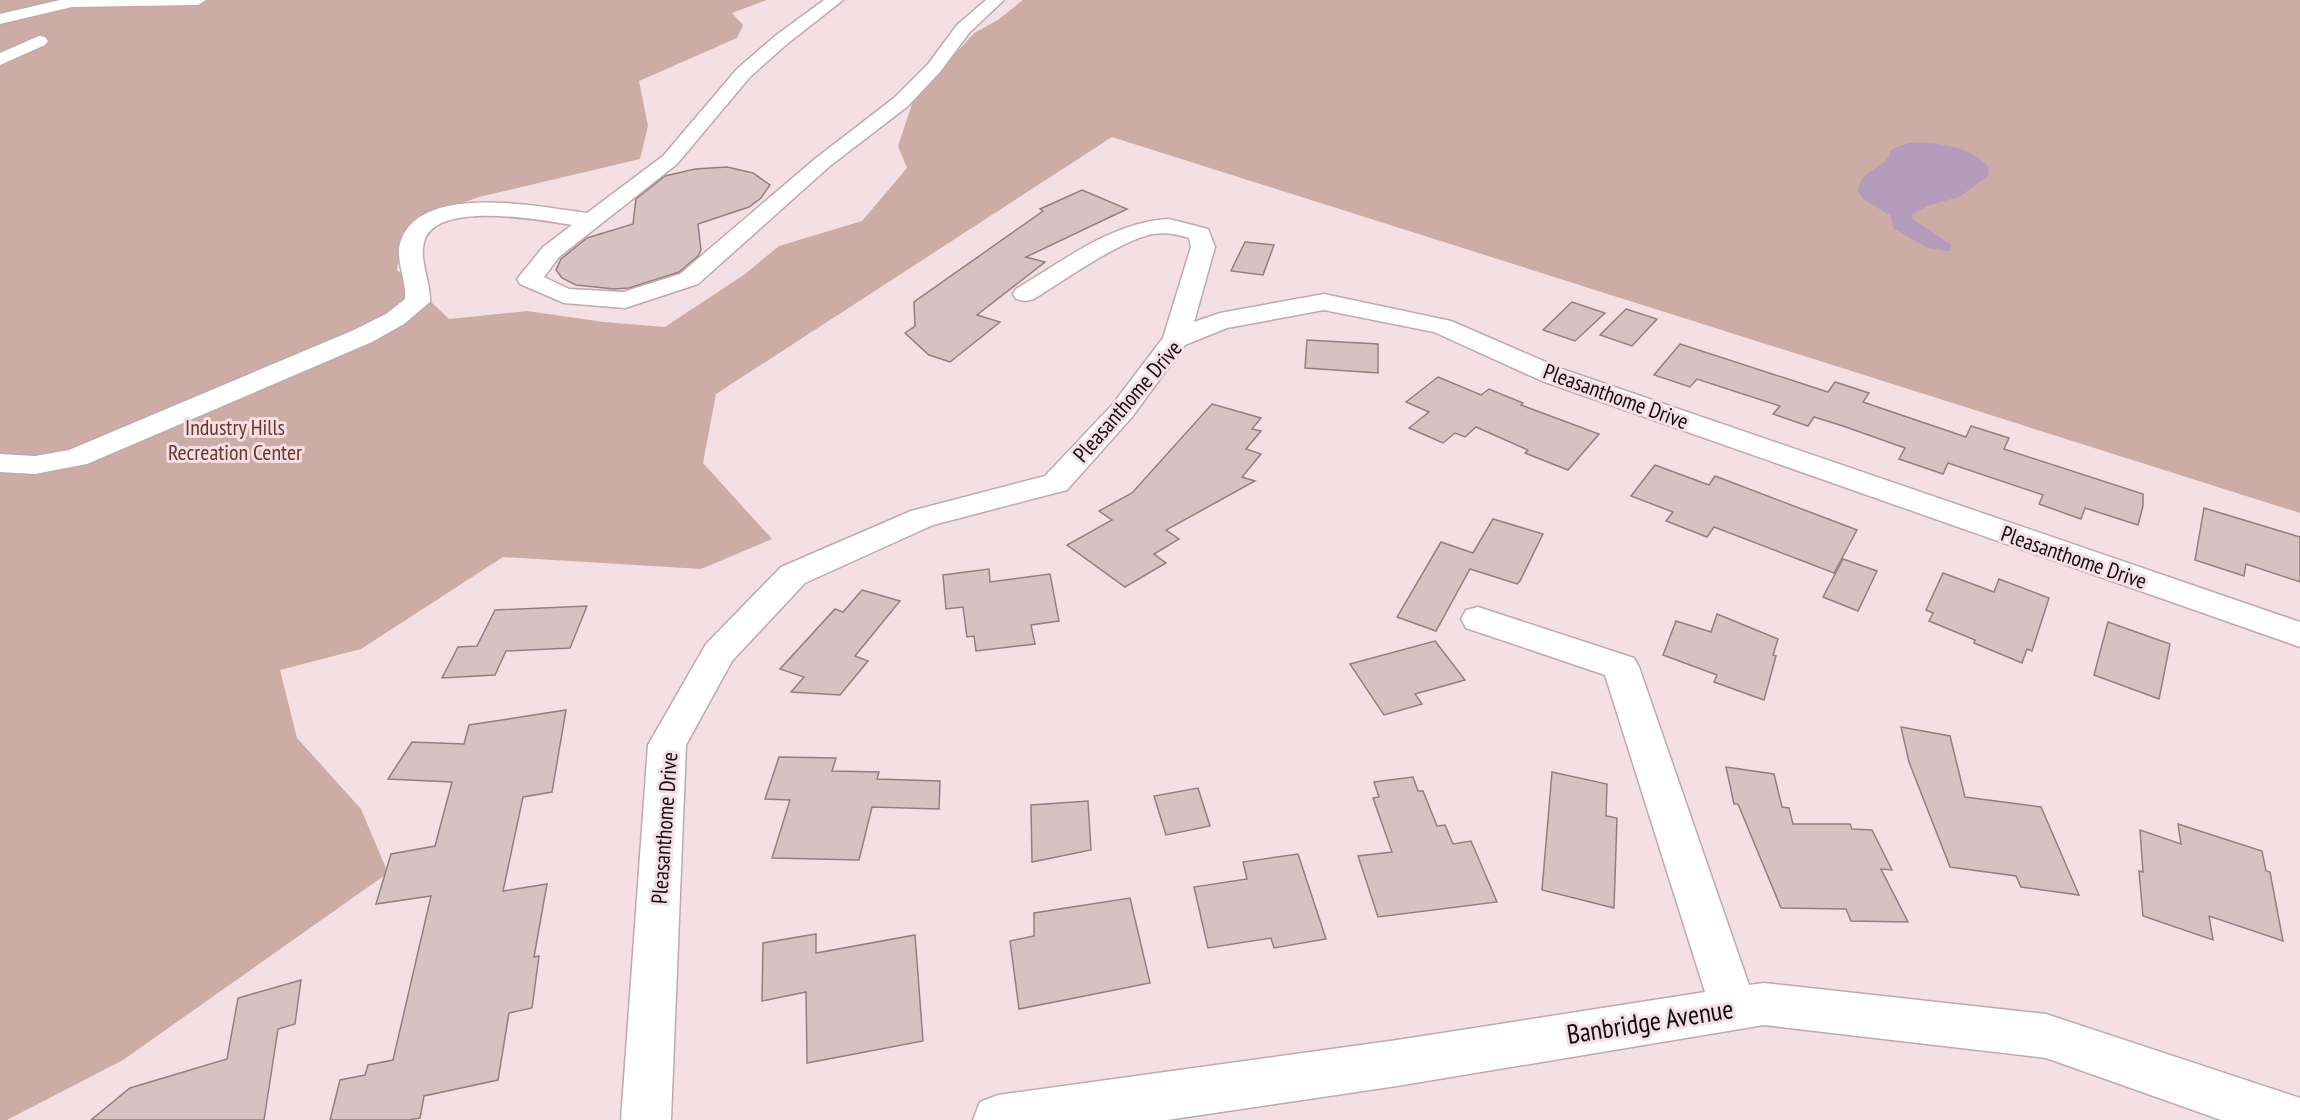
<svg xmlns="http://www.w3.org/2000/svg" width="2300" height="1120" viewBox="0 0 2300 1120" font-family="'PT Sans Narrow',sans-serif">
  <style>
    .green { fill: #ccaca4 }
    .water { fill: #b59bbb }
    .building { fill: #d7c2c2; stroke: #937f80; stroke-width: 1.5 }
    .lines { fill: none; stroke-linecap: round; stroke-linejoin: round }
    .minor-casing { stroke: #bda9af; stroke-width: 3 }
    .minor { fill: #fff; fill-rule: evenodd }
    .labels { text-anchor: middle; stroke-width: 6; stroke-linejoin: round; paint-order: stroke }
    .street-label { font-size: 22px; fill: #140d10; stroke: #f4dfe5 }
    .park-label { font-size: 22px; fill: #6d3527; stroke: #f4dfe5 }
    .near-street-label { font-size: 27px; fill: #140d10; stroke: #f4dfe5 }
  </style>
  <rect width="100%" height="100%" fill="#f4dfe5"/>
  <path class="green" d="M 0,0 L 767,0 L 732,13 L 743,25 L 737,38 L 639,81 L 648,126 L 640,159 L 479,197 L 434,213 L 402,233 L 397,270 L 449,319 L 527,311 L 604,322 L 665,327 L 745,274 L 779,246 L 862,221 L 907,168 L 898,146 L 913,101 L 974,33 L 998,20 L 1023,0 L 2300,0 L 2300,513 L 1112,137 L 716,394 L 703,463 L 772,539 L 701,569 L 503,557 L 361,649 L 280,670 L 297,738 L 361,809 L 388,873 L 123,1060 L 7,1120 L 0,1120 Z"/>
  <path class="water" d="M 1909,143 C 1935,142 1973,146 1989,168 L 1988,176 L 1959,197 L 1930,205 L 1911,215 L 1913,219 L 1951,245 L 1951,250 L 1948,251 L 1928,248 L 1893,228 L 1891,216 L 1863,199 L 1858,191 C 1861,169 1881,170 1888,157 C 1890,155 1890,151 1892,149 Z"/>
  <g class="building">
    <path d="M 727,167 L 753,173 L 770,185 L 761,198 L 749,207 L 698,224 L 701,250 L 698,256 L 679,272 L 629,288 L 614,289 L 576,285 L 562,278 L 556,270 L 561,259 L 587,238 L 633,224 L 636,199 L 665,176 L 695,169 Z"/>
    <path d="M 1082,190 L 1127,209 L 1026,257 L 1045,262 L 977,315 L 1000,322 L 950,362 L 929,355 L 905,333 L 915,326 L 914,302 L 1043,211 L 1040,209 Z"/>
    <path d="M 1245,242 L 1274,245 L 1263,275 L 1231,271 Z"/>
    <path d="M 1572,302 L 1605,313 L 1575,341 L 1543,330 Z"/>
    <path d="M 1626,309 L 1657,319 L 1632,346 L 1600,335 Z"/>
    <path d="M 1307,340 L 1378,344 L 1378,373 L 1305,368 Z"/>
    <path d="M 1680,344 L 1828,392 L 1835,382 L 1869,393 L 1863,402 L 1966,437 L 1971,426 L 2009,438 L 2004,449 L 2143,494 L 2143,506 L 2138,525 L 2085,508 L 2081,519 L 2039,504 L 2043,495 L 1948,463 L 1943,474 L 1899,459 L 1905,448 L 1843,426 L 1814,417 L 1808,426 L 1773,414 L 1780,406 L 1697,379 L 1690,387 L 1654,375 Z"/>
    <path d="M 1438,377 L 1481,395 L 1489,389 L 1523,403 L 1521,405 L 1599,434 L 1568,470 L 1525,453 L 1528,450 L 1476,427 L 1465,437 L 1455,433 L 1443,443 L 1409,428 L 1429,412 L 1406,402 Z"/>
    <path d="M 1212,404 L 1261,418 L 1252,429 L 1261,431 L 1246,449 L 1261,454 L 1242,477 L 1255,481 L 1166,530 L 1179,539 L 1154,554 L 1166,563 L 1125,587 L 1067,545 L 1112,520 L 1099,511 L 1132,493 Z"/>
    <path d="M 1655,465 L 1709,485 L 1715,476 L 1857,530 L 1834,573 L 1714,527 L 1707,537 L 1666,521 L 1673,512 L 1631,496 Z"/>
    <path d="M 2204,508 L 2300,537 L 2300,582 L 2246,564 L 2244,576 L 2195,560 Z"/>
    <path d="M 1493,519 L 1543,534 L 1520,581 L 1517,584 L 1470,569 L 1436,631 L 1397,617 L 1441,542 L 1473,553 Z"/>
    <path d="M 1843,559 L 1877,571 L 1858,611 L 1823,597 Z"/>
    <path d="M 989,569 L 990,582 L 1050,574 L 1059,621 L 1031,625 L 1035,644 L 976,651 L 974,636 L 967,637 L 963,607 L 946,609 L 943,575 Z"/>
    <path d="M 1943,573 L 1994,592 L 1999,579 L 2049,598 L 2032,651 L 2027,649 L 2022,663 L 1974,643 L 1975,640 L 1929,621 L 1933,613 L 1926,610 Z"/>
    <path d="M 862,590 L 900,601 L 855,656 L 868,661 L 840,695 L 791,692 L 804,677 L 780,669 L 835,609 L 843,612 Z"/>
    <path d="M 587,606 L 570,648 L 506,651 L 495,675 L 442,678 L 458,647 L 477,646 L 495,610 Z"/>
    <path d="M 1717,614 L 1778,639 L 1773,655 L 1776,656 L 1764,700 L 1714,682 L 1717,675 L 1663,655 L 1676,621 L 1711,632 Z"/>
    <path d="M 2108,622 L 2170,644 L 2159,699 L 2094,675 Z"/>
    <path d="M 1435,641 L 1465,680 L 1415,694 L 1422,704 L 1384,715 L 1350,664 Z"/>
    <path d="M 566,710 L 552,792 L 523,797 L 503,891 L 547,884 L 534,957 L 539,956 L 532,1008 L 509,1013 L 498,1080 L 424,1096 L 420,1118 L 409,1120 L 330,1120 L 340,1080 L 365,1075 L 368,1065 L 393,1060 L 431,896 L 376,904 L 391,854 L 435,846 L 452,782 L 388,779 L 412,742 L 464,744 L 469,725 Z"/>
    <path d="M 1901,727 L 1950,736 L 1965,797 L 2041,807 L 2079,895 L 2021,887 L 2016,876 L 1950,867 L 1909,762 Z"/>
    <path d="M 779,757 L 836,758 L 832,771 L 879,772 L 877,779 L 940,781 L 939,809 L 872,807 L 859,860 L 772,858 L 790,800 L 765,799 Z"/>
    <path d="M 1726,767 L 1774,774 L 1782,807 L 1789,808 L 1793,824 L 1850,824 L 1852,829 L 1872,830 L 1892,870 L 1881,869 L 1908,922 L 1851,921 L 1846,909 L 1781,908 L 1738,804 L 1734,804 Z"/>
    <path d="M 1552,772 L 1607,784 L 1606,816 L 1617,818 L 1614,908 L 1542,890 Z"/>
    <path d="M 1413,777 L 1418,791 L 1423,791 L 1437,826 L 1445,825 L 1453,844 L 1471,841 L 1497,902 L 1378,917 L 1358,856 L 1392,852 L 1373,798 L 1379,797 L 1374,782 Z"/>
    <path d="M 1198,788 L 1210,826 L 1166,835 L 1154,796 Z"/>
    <path d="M 1088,801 L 1091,850 L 1032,862 L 1031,805 Z"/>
    <path d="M 2178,824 L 2262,851 L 2266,871 L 2270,872 L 2283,941 L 2209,916 L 2213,940 L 2143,916 L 2139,871 L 2143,872 L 2140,830 L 2181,844 Z"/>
    <path d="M 1298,854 L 1326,939 L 1274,948 L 1271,938 L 1208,948 L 1194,887 L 1247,879 L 1243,862 Z"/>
    <path d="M 1130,898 L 1150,983 L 1019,1009 L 1010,941 L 1034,936 L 1034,913 Z"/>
    <path d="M 816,934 L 816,953 L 915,935 L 923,1041 L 807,1063 L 806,992 L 762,1001 L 763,943 Z"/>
    <path d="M 301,980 L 295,1024 L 278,1029 L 264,1120 L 91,1120 L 130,1088 L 227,1059 L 238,998 Z"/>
  </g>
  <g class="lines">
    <defs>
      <g id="minor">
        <path d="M 60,0 L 206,0 L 198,5 L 72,7 L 0,24 L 0,14 Z"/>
        <path d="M 824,0 L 843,0 L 787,44 L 750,77 L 677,164 L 559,257 L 544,277 L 569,289 L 623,292 L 680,274 L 816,158 L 894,98 L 928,64 L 957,25 L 986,0 L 1004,0 L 969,33 L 940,72 L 908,106 L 830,166 L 698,284 L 625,308 L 564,303 L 520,284 L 517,279 L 543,247 L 572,225 C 541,220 435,200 424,242 C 419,261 431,282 430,302 L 404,324 L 372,342 L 87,464 L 35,474 L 0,472 L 0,454 L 35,456 L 69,450 L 354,330 L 386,314 L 405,299 C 407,280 394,258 401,240 C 423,182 540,207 587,213 L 663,156 L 737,69 L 775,36 Z"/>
        <path d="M 39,36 L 45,37 L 48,41 L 45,45 L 0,65 L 0,53 Z"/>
        <path d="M 1169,219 L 1208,229 L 1215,247 L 1194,322 L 1220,313 L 1324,294 L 1451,321 L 1562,369 L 2300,622 L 2300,647 L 1542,381 L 1434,332 L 1324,310 L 1227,328 L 1185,345 L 1132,417 L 1067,490 L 933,525 L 805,583 L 732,661 L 686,745 L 671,1120 L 621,1120 L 648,745 L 706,644 L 781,567 L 911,511 L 1045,476 L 1112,405 L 1163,338 L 1191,247 L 1189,238 C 1177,234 1165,232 1153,234 C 1121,240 1063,281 1034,299 L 1025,301 L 1016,299 L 1013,294 L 1016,289 C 1063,261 1112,222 1169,219 Z"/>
        <path d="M 1478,607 L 1634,658 L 1639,667 L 1749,985 L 1764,983 L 2046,1014 L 2300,1098 L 2300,1120 L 2221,1120 L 2046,1058 L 1764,1025 L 1397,1086 L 1167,1120 L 973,1120 L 980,1102 L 998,1095 L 1397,1040 L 1705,992 L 1605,675 L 1466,628 L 1461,619 L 1466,610 Z"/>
      </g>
    </defs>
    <use href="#minor" class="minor-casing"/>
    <use href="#minor" class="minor"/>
  </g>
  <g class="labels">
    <g class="street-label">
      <text transform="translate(1616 396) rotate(20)" y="8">Pleasanthome Drive</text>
      <text transform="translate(1127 401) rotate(-49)" y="8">Pleasanthome Drive</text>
      <text transform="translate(2074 557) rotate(19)" y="8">Pleasanthome Drive</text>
      <text transform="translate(664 828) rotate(-86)" y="8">Pleasanthome Drive</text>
    </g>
    <g class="park-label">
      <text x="235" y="435">Industry Hills<tspan x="235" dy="25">Recreation Center</tspan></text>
    </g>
    <g class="near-street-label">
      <text transform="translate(1650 1022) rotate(-9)" y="9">Banbridge Avenue</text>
    </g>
  </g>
</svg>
